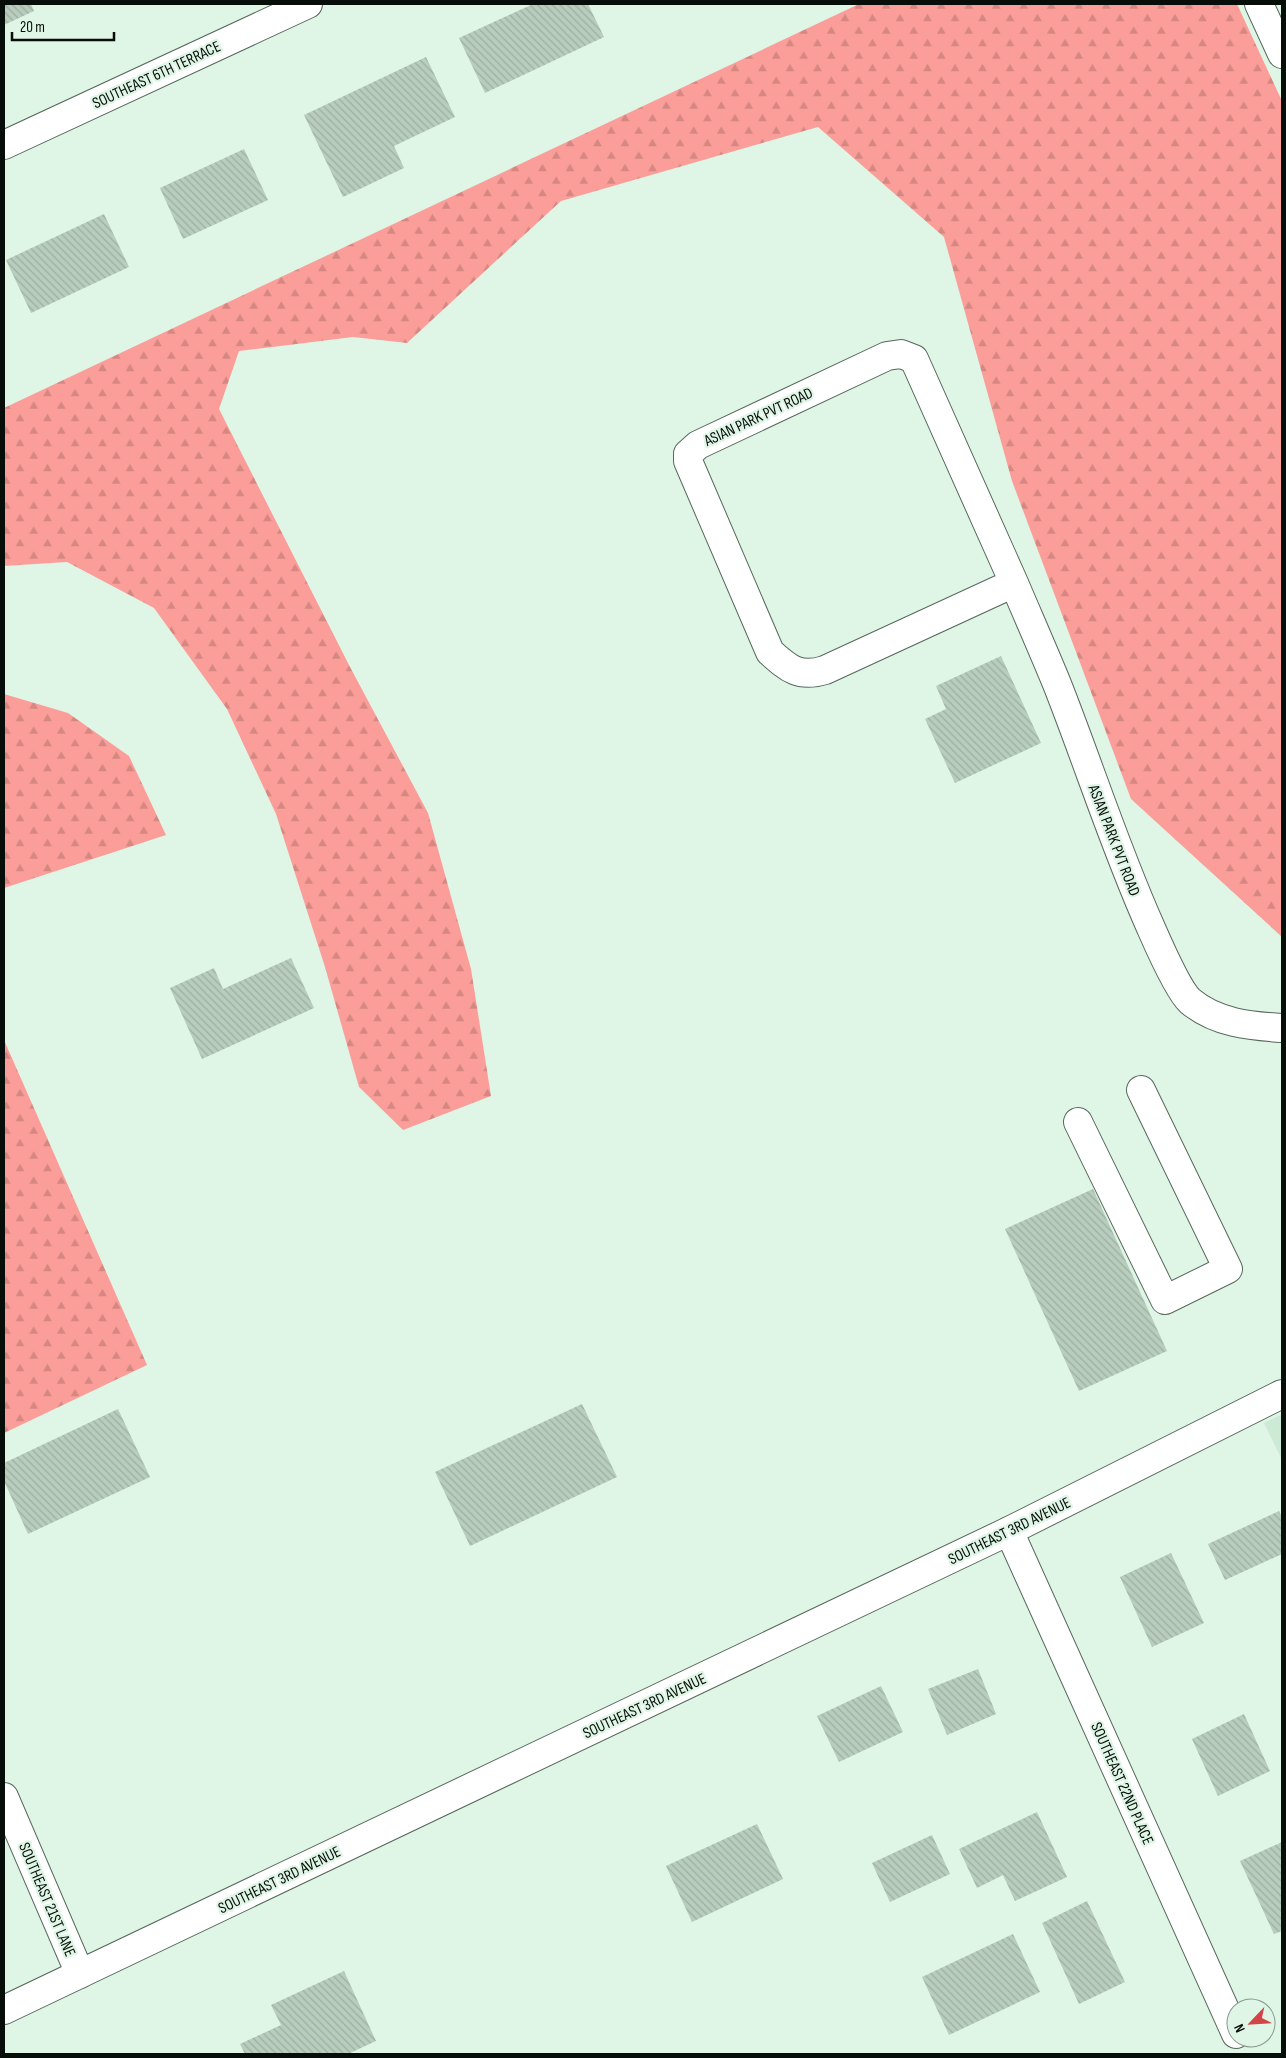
<svg xmlns="http://www.w3.org/2000/svg" width="1286" height="2058" viewBox="0 0 1286 2058" font-family="'Sofia Sans Condensed',sans-serif">
  <style>
    .built { fill: #cdead6 }
    .forest { fill: url(#forest-firs) }
    .building { fill: url(#building-back-hatch) }
    .lines { fill: none; stroke-linecap: round; stroke-linejoin: round }
    .minor-casing { stroke: #56695c; stroke-width: 30 }
    .minor { stroke: #fff; stroke-width: 28 }
    .labels { text-anchor: middle; stroke-width: 4.5; stroke-linejoin: round; paint-order: stroke }
    .street-label { font-size: 16px; fill: #070e09; stroke: #dff5e6 }
  </style>
  <defs>
    <pattern id="forest-firs" width="22" height="20" patternUnits="userSpaceOnUse" patternTransform="scale(1.25)"><rect width="22" height="20" fill="#fb9e99"/><path d="M5 1l3.5 6h-7zM16 11l3.5 6h-7z" fill="#d68782"/></pattern>
    <pattern id="building-back-hatch" width="6" height="6" patternUnits="userSpaceOnUse" patternTransform="scale(1.25)"><rect width="6" height="6" fill="#b8cdbe"/><path d="M-1 5l2 2M0 0l6 6M5-1l2 2" fill="none" stroke="#9dafa2"/></pattern>
  </defs>
  <rect width="100%" height="100%" fill="#dff5e6"/>
  <path class="built" d="M 1282,1414 L 1282,1460 L 1264,1423 Z"/>
  <g class="forest">
    <path d="M 859,4 L 1237,4 L 1282,101 L 1282,937 L 1131,799 L 1012,481 L 944,237 L 818,127 L 561,201 L 407,343 L 353,337 L 239,351 L 219,409 L 350,667 L 428,813 L 471,969 L 491,1096 L 403,1130 L 359,1087 L 325,967 L 276,814 L 227,709 L 154,608 L 67,562 L 4,566 L 4,408 Z"/>
    <path d="M 4,694 L 68,713 L 129,756 L 166,835 L 4,888 Z"/>
    <path d="M 4,1040 L 147,1365 L 4,1433 Z"/>
  </g>
  <g class="building">
    <path d="M 4,4 L 31,4 L 34,11 L 4,25 Z"/>
    <path d="M 533,4 L 588,4 L 604,37 L 485,93 L 459,38 Z"/>
    <path d="M 426,57 L 455,117 L 394,146 L 404,168 L 343,197 L 304,115 Z"/>
    <path d="M 244,149 L 268,200 L 183,239 L 160,188 Z"/>
    <path d="M 104,214 L 129,267 L 31,313 L 6,260 Z"/>
    <path d="M 1001,656 L 1041,743 L 955,783 L 925,719 L 946,709 L 936,686 Z"/>
    <path d="M 291,958 L 314,1008 L 202,1059 L 170,988 L 214,968 L 223,989 Z"/>
    <path d="M 1093,1189 L 1167,1351 L 1079,1391 L 1005,1229 Z"/>
    <path d="M 582,1404 L 617,1477 L 470,1546 L 435,1472 Z"/>
    <path d="M 118,1409 L 150,1477 L 28,1534 L 4,1481 L 4,1463 Z"/>
    <path d="M 1279,1511 L 1282,1517 L 1282,1554 L 1225,1580 L 1208,1544 Z"/>
    <path d="M 1171,1553 L 1204,1623 L 1152,1647 L 1120,1577 Z"/>
    <path d="M 978,1669 L 996,1714 L 947,1735 L 928,1689 Z"/>
    <path d="M 881,1686 L 903,1732 L 839,1762 L 817,1716 Z"/>
    <path d="M 1244,1714 L 1270,1771 L 1218,1796 L 1192,1739 Z"/>
    <path d="M 1037,1812 L 1067,1877 L 1015,1901 L 1003,1875 L 977,1888 L 959,1849 Z"/>
    <path d="M 757,1824 L 783,1879 L 692,1922 L 666,1866 Z"/>
    <path d="M 932,1835 L 950,1874 L 890,1902 L 872,1863 Z"/>
    <path d="M 1282,1842 L 1282,1931 L 1274,1934 L 1240,1861 Z"/>
    <path d="M 1087,1901 L 1125,1982 L 1079,2004 L 1042,1923 Z"/>
    <path d="M 1013,1934 L 1040,1992 L 949,2035 L 922,1977 Z"/>
    <path d="M 344,1971 L 376,2041 L 348,2054 L 245,2054 L 240,2044 L 281,2025 L 271,2005 Z"/>
  </g>
  <g class="lines">
    <defs>
      <g id="minor">
        <path d="M 1259,4 L 1282,54"/>
        <path d="M 4,145 L 308,4"/>
        <path d="M 1014,583 L 825,670 C 799,678 789,669 770,652 L 688,461 L 688,454 L 698,445 L 887,356 L 901,354 L 914,359 L 1014,583 C 1028,616 1043,650 1057,684 C 1089,765 1115,848 1151,928 C 1158,944 1178,990 1190,1001 C 1216,1023 1250,1026 1282,1028"/>
        <path d="M 1078,1122 L 1165,1300 L 1228,1269 L 1141,1090"/>
        <path d="M 1009,1531 L 1236,2034"/>
        <path d="M 4,1797 L 80,1974"/>
        <path d="M 4,2010 L 1009,1531 L 1282,1394"/>
      </g>
    </defs>
    <use href="#minor" class="minor-casing"/>
    <use href="#minor" class="minor"/>
  </g>
  <g class="labels">
    <g class="street-label">
      <text transform="translate(156 74) rotate(-25)" y="6">SOUTHEAST 6TH TERRACE</text>
      <text transform="translate(758 416) rotate(-25)" y="6">ASIAN PARK PVT ROAD</text>
      <text transform="translate(1115 840) rotate(69)" y="6">ASIAN PARK PVT ROAD</text>
      <text transform="translate(1009 1530) rotate(-26)" y="6">SOUTHEAST 3RD AVENUE</text>
      <text transform="translate(644 1705) rotate(-25)" y="6">SOUTHEAST 3RD AVENUE</text>
      <text transform="translate(1123 1783) rotate(66)" y="6">SOUTHEAST 22ND PLACE</text>
      <text transform="translate(279 1879) rotate(-26)" y="6">SOUTHEAST 3RD AVENUE</text>
      <text transform="translate(48 1899) rotate(67)" y="6">SOUTHEAST 21ST LANE</text>
    </g>
  </g>
  <rect width="1286" height="2058" fill="none" stroke="#070e09" stroke-width="10"/>
  <g transform="translate(1251 2023) rotate(245)"><circle r="24" fill="#dff5e6" stroke="#89998e"/>
  <path d="M0-4L9 19L0 12L-9 19Z" fill="#d34446"/>
  <text y="-8" font-size="14" font-weight="bold" text-anchor="middle" fill="#070e09">N</text>
  </g>
  <path d="M12 32v8h102v-8" fill="none" stroke="#070e09" stroke-width="2.5"/>
  <text x="20" y="32" font-size="15" fill="#070e09" stroke="#dff5e6" stroke-width="4" paint-order="stroke">20 m</text>
</svg>
